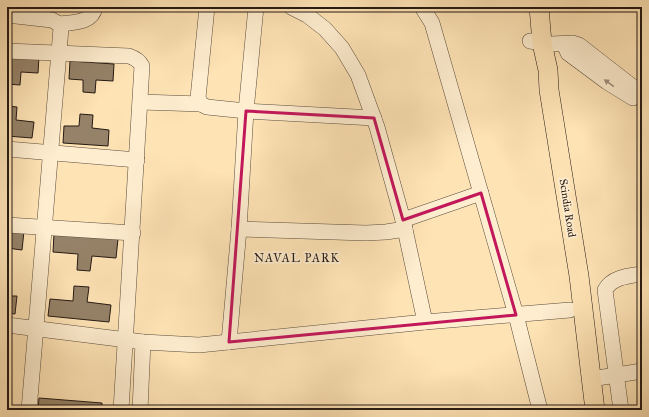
<svg xmlns="http://www.w3.org/2000/svg" width="649" height="417" viewBox="0 0 649 417" font-family="'IM FELL Great Primer',serif">
  <style>
    .building { fill: #958268; stroke: #241914 }
    .lines { fill: none; stroke-linecap: round; stroke-linejoin: round }
    .minor-casing { stroke: #5a4c3c; stroke-width: 16 }
    .major-casing { stroke: #241914; stroke-width: 20 }
    .minor { stroke: #feedcf; stroke-width: 15 }
    .major { stroke: #fee3b5; stroke-width: 19 }
    .oneway { fill: #9c8e7b }
    .marked { fill: none; stroke: #c2185b; stroke-width: 3; stroke-linejoin: round }
    .labels { text-anchor: middle; stroke-width: 3.5; stroke-linejoin: round; paint-order: stroke }
    .street-label { font-size: 11px; fill: #241914; stroke: #feedcf }
    .neighbourhood-label { font-size: 12px; letter-spacing: 1px; fill: #241914; stroke: #feedcf }
  </style>
  <rect width="100%" height="100%" fill="#fee3b5"/>
  <filter id="stains"><feTurbulence type="fractalNoise" baseFrequency=".005" numOctaves="4"/><feColorMatrix values="0 0 0 0 .2 0 0 0 0 .09 0 0 0 0 .02 0 0 0 .5 -.17"/></filter>
  <radialGradient id="worn" r=".72"><stop offset=".6" stop-color="#630" stop-opacity="0"/><stop offset="1" stop-color="#630" stop-opacity=".3"/></radialGradient>
  <g class="building">
    <path d="M 7,54 L 39,56 L 38,73 L 21,72 L 20,85 L 7,84 Z"/>
    <path d="M 70,61 L 114,64 L 113,81 L 96,80 L 95,93 L 83,92 L 83,80 L 69,79 Z"/>
    <path d="M 7,106 L 17,107 L 16,120 L 34,122 L 32,138 L 7,136 Z"/>
    <path d="M 80,114 L 93,115 L 92,128 L 109,130 L 108,146 L 63,143 L 64,126 L 79,126 Z"/>
    <path d="M 7,230 L 24,231 L 22,250 L 7,248 Z"/>
    <path d="M 54,234 L 118,239 L 116,258 L 92,256 L 90,271 L 77,270 L 78,254 L 53,252 Z"/>
    <path d="M 74,286 L 89,287 L 87,302 L 111,305 L 109,322 L 48,316 L 50,299 L 73,301 Z"/>
    <path d="M 7,296 L 17,296 L 15,314 L 7,313 Z"/>
    <path d="M 39,398 L 102,403 L 102,410 L 38,410 Z"/>
  </g>
  <g class="lines">
    <defs>
      <g id="minor">
        <path d="M 207,7 L 198,98 L 201,104 L 207,107 L 246,111 L 374,118"/>
        <path d="M 291,7 L 307,15 L 325,29 L 342,48 L 358,75 L 377,127 L 403,220 L 425,322"/>
        <path d="M 422,7 L 432,23 L 516,315 L 540,410"/>
        <path d="M 7,15 L 52,20 L 59,24 L 61,28 L 29,410"/>
        <path d="M 59,24 C 72,22 92,24 95,7"/>
        <path d="M 530,41 L 551,44 L 573,43 L 579,45 L 642,94"/>
        <path d="M 564,44 L 568,53 L 607,82 L 633,98"/>
        <path d="M 7,51 L 129,56 C 135,58 139,60 142,66 L 121,410"/>
        <path d="M 141,102 L 201,104"/>
        <path d="M 7,149 L 137,160"/>
        <path d="M 403,220 L 481,193"/>
        <path d="M 7,225 L 133,233"/>
        <path d="M 239,229 L 366,233 L 386,232 L 405,229"/>
        <path d="M 7,325 L 143,342 L 199,345 L 425,322 L 570,310"/>
        <path d="M 229,342 L 239,229 L 246,111 L 256,7"/>
        <path d="M 591,379 L 642,371"/>
        <path d="M 140,410 L 143,342"/>
        <path d="M 621,410 L 605,290 C 612,277 628,276 642,274"/>
      </g>
      <path id="major" d="M 539,7 L 542,43 L 548,70 L 549,90 L 579,276 L 595,410"/>
    </defs>
    <use href="#minor" class="minor-casing"/>
    <use href="#major" class="major-casing"/>
    <use href="#minor" class="minor"/>
    <use href="#major" class="major"/>
  </g>
  <defs><path id="oneway-solid" d="M-6-.8H1V-3.2L6.5 0L1 3.2V.8H-6Z"/></defs>
  <use class="oneway" href="#oneway-solid" transform="translate(609 83) rotate(-144)"/>
  <path class="marked" d="M 246,111 L 374,118 L 403,220 L 481,193 L 516,315 L 229,342 Z"/>
  <g class="labels">
    <g class="street-label">
      <text transform="translate(568 208) rotate(81)" y="4">Scindia Road</text>
    </g>
    <g class="neighbourhood-label">
      <text x="297" y="262">NAVAL PARK</text>
    </g>
  </g>
  <rect width="649" height="417" fill="none" stroke="#fee3b5" stroke-width="24"/>
  <rect x="8" y="8" width="633" height="401" fill="none" stroke="#241914" stroke-width="2"/>
  <rect x="12" y="12" width="625" height="393" fill="none" stroke="#241914"/>
  <rect width="100%" height="100%" filter="url(#stains)"/>
  <rect width="100%" height="100%" fill="url(#worn)"/>
</svg>
